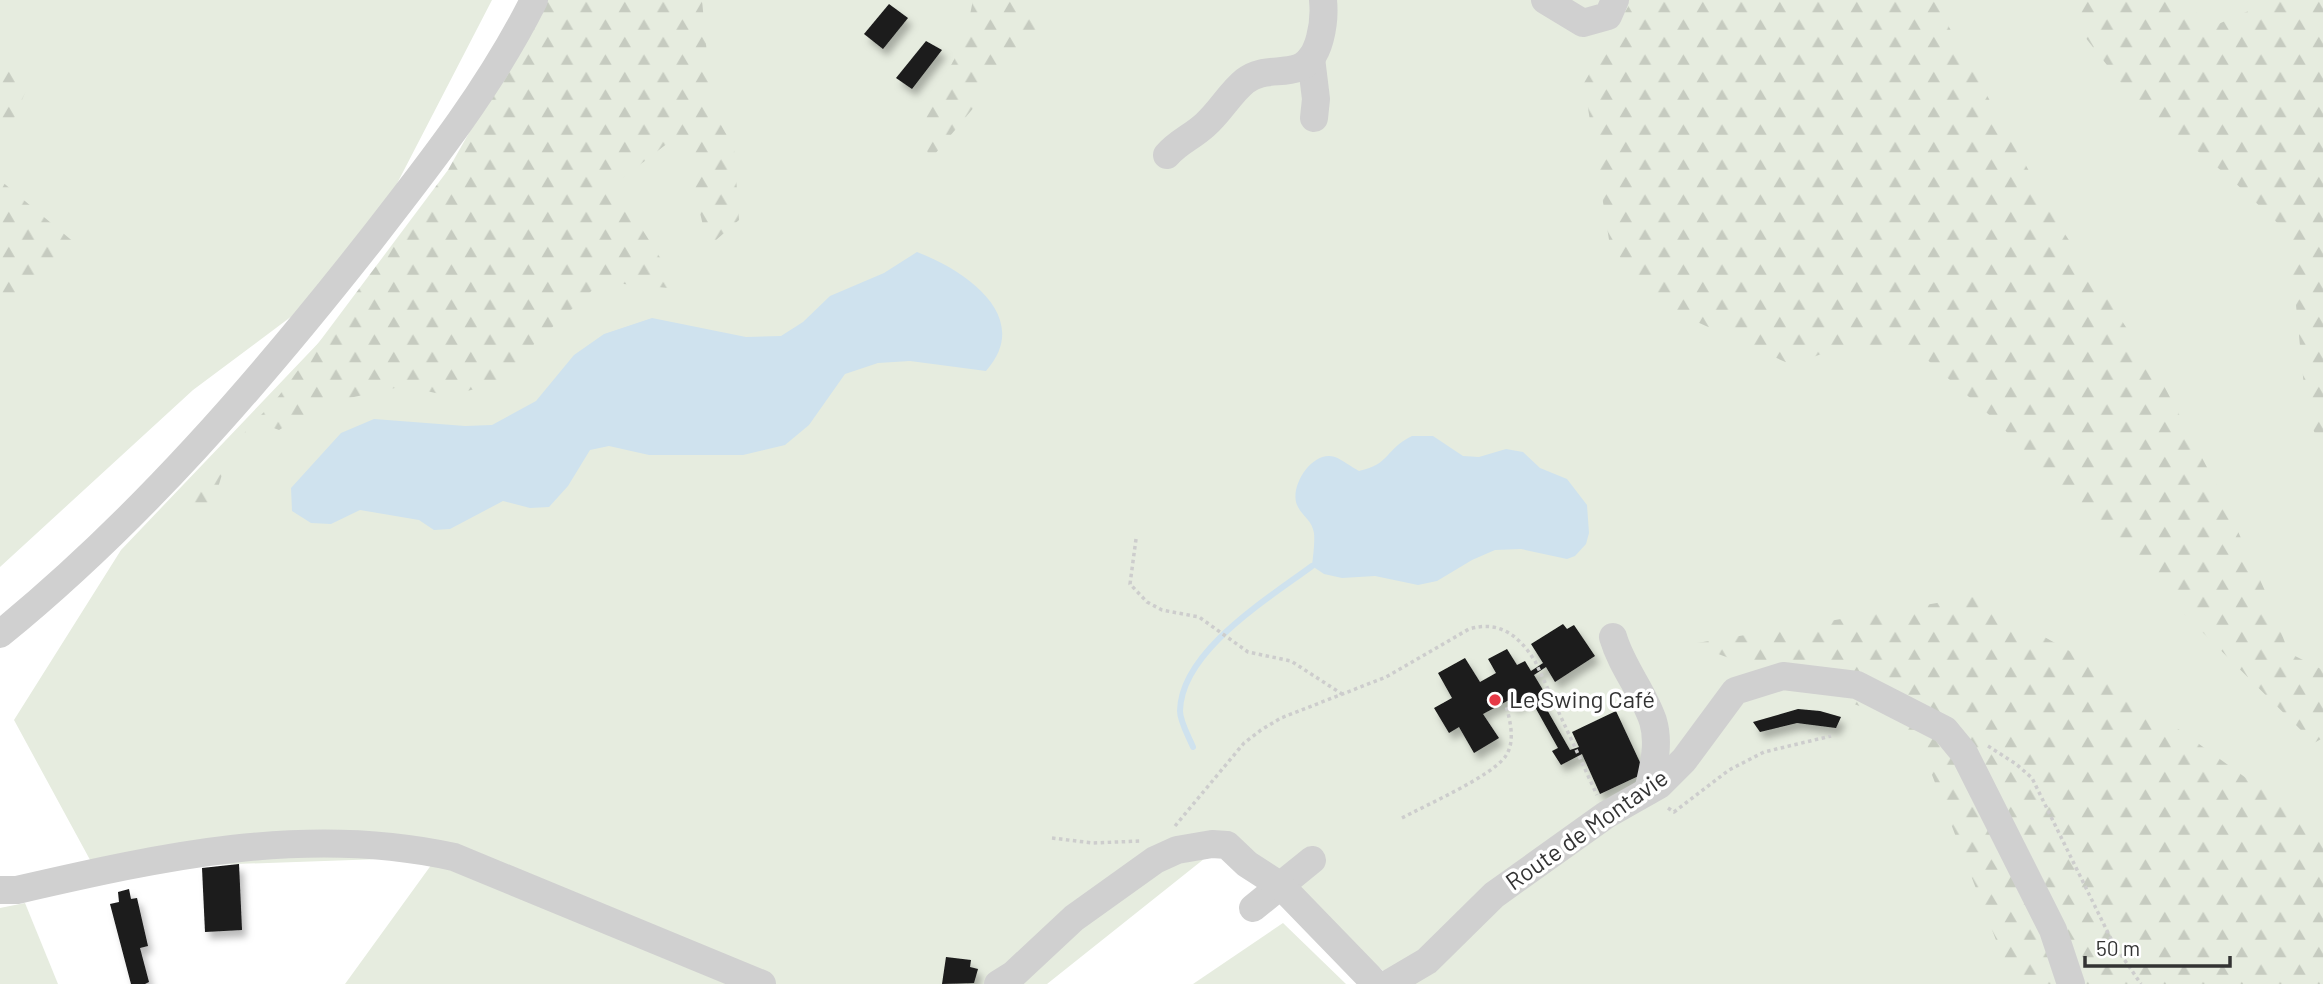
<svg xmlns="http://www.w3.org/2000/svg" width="2323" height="984" viewBox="0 0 2323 984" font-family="Barlow,sans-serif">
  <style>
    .green { fill: #e6ecdf }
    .forest { fill: url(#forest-firs) }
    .water { fill: #cfe2ee }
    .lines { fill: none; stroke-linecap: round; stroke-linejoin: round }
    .stream { stroke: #cfe2ee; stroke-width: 6 }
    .building { fill: #1a1a1a; filter: url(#shadow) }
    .path { stroke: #cdcdcd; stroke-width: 3.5; stroke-dasharray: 3.5 3.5; stroke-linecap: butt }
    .minor { stroke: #d0d0d0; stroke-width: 28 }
    .poi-dot { fill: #e63946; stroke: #fff; stroke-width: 2.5 }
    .labels { text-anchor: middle; stroke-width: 7; stroke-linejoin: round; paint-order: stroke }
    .poi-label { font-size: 24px; fill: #333; stroke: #fff; text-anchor: start }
    .street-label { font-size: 24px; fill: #333; stroke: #fff }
  </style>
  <defs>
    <pattern id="forest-firs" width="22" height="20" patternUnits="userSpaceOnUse" patternTransform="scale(1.75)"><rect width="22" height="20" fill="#e6ecdf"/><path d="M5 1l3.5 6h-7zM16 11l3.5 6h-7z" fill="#c6cbc0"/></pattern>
    <filter id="shadow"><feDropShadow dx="4.5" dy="7" stdDeviation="3.5" flood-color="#0004"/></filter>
  </defs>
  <rect width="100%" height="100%" fill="#fff"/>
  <g class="green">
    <path d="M 0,0 L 492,0 L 388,201 L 308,304 L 193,390 L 0,567 Z"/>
    <path d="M 594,0 L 2323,0 L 2323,984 L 1401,984 L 1219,847 L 1047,984 L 345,984 L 437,857 L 95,869 L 14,720 L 121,550 L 530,121 Z"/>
    <path d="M 25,903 L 58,984 L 0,984 L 0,908 Z"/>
    <path d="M 1283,923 L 1346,984 L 1193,984 Z"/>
  </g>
  <g class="forest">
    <path d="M 544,0 L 702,0 L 712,109 L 734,148 L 739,220 L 708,247 L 687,157 L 673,139 L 614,185 L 680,289 L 601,282 L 530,348 L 504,381 L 449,396 L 404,386 L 322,404 L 279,430 L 271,427 L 262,431 L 225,465 L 210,513 L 197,503 L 174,508 L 278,397 L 448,170 Z"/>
    <path d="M 973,0 L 1035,0 L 1036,33 L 930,160 L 919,125 L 965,39 Z"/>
    <path d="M 1632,0 L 1934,0 L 2059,225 L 2162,382 L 2220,492 L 2266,593 L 2289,653 L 2323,670 L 2323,738 L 2314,743 L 2147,577 L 1996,421 L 1923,356 L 1848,344 L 1792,365 L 1664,307 L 1610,246 L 1584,83 Z"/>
    <path d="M 2056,0 L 2193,0 L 2202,31 L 2274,0 L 2323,0 L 2323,450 L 2307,417 L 2289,234 L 2229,177 L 2132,97 Z"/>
    <path d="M 0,57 L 28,86 L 0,151 Z"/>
    <path d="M 0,180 L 76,244 L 0,316 Z"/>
    <path d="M 1973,597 L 2073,653 L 2307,822 L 2323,824 L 2323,984 L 2013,984 L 1927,762 L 1873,711 L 1691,644 Z"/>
  </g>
  <g class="water">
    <path d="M 917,252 C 965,270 1034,317 986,371 L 910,361 L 878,363 L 845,374 L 809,425 L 785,445 L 743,455 L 649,455 L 609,446 L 590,450 L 568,486 L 549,507 L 530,508 L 503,501 L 450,529 L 434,530 L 419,520 L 360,510 L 331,524 L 311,523 L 292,511 L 291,488 L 341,433 L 374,419 L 465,426 L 492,425 L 536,401 L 574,355 L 604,334 L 652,318 L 746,337 L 781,336 L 803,322 L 830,296 L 884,273 Z"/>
    <path d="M 1412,436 L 1433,436 L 1463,456 L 1479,457 L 1506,449 L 1523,452 L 1540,468 L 1567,479 L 1587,505 L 1589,533 L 1586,544 L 1575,556 L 1567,559 L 1521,549 L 1495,550 L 1472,560 L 1437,581 L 1418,585 L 1375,576 L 1342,578 L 1324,574 L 1312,566 C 1313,556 1315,543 1314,533 C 1312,520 1301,515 1297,505 C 1289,486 1313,449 1335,457 C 1343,460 1351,467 1359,471 C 1391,464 1385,449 1412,436 Z"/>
  </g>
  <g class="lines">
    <path class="stream" d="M 1193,747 C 1189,737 1180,722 1180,711 C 1181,651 1269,598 1312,566"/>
  </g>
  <g class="building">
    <path d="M 889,4 L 908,18 L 883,49 L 864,34 Z"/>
    <path d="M 926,41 L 942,50 L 912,89 L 896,78 Z"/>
    <path d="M 1563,624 L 1567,629 L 1574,625 L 1595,656 L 1555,682 L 1546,667 L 1534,675 L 1543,690 L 1538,694 L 1570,750 L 1579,747 L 1572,732 L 1616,711 L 1645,773 L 1600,794 L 1582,754 L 1561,765 L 1552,751 L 1558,748 L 1530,698 L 1514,707 L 1509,700 L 1483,714 L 1499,738 L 1474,753 L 1459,727 L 1449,733 L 1434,708 L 1452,698 L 1438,673 L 1465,658 L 1480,682 L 1496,673 L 1488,659 L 1507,649 L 1517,665 L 1525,661 L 1531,671 L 1543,663 L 1531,644 Z"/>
    <path d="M 1798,709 L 1820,711 L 1841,717 L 1836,728 L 1797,723 L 1760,732 L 1753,722 Z"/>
    <path d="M 239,864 L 242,930 L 205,932 L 202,868 Z"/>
    <path d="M 129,889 L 131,899 L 137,898 L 148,946 L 140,948 L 149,982 L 145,984 L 131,984 L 110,904 L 119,902 L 118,892 Z"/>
    <path d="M 946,957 L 971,960 L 970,967 L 978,969 L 974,983 L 942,984 Z"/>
  </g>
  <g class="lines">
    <g class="path">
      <path d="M 1136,539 L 1130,584 L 1147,602 L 1162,610 L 1199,617 L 1248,652 L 1291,661 L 1342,694"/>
      <path d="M 1988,746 L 2016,764 L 2032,778 L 2113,943 L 2141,984"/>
      <path d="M 1668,808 L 1674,812 L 1729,770 L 1764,752 L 1831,736"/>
      <path d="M 1402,818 C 1426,805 1490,777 1505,757 C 1516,742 1510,721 1506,705"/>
      <path d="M 1175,826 L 1244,743 L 1261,730 L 1281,718 L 1386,677 L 1469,629 C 1500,620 1519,636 1535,661 L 1597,795"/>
      <path d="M 1052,838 L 1093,843 L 1140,841"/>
    </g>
    <g class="minor">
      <path d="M 1545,0 L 1583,23 L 1608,16 L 1615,0"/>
      <path d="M 1311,58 L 1316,99 L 1314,118"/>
      <path d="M 1167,155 C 1178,142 1192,137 1205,125 C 1220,112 1230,93 1245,81 C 1261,68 1281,74 1298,68 C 1321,60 1325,20 1323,0"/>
      <path d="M 0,634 C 139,521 259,382 370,241 C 430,164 490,88 534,0"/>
      <path d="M 1613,637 C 1622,668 1643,691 1653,721 C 1660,744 1653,769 1648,791"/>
      <path d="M 0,890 L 17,890 C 161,857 306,824 454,857 L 762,984"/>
      <path d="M 1253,908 L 1312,860"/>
      <path d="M 998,984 L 1014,974 L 1074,918 L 1155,860 L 1177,850 L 1212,844 L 1227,845 L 1247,864 L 1281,886 L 1376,984"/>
      <path d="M 1388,984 L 1427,961 L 1494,895 L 1606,815 L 1659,785 L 1684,760 L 1735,691 L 1783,676 L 1857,685 L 1945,730 L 1964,753 L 2053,930 L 2071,984"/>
    </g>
  </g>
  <circle class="poi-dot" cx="1495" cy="700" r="7"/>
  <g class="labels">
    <g class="poi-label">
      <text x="1509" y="708">Le Swing Café</text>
    </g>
    <g class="street-label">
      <text transform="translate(1587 830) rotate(-35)" y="8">Route de Montavie</text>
    </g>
  </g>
  <path d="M2085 956v10h145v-10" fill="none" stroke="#333333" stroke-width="3.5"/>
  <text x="2096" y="956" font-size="21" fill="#333333" stroke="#ffffff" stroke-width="5" paint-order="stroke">50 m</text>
</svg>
